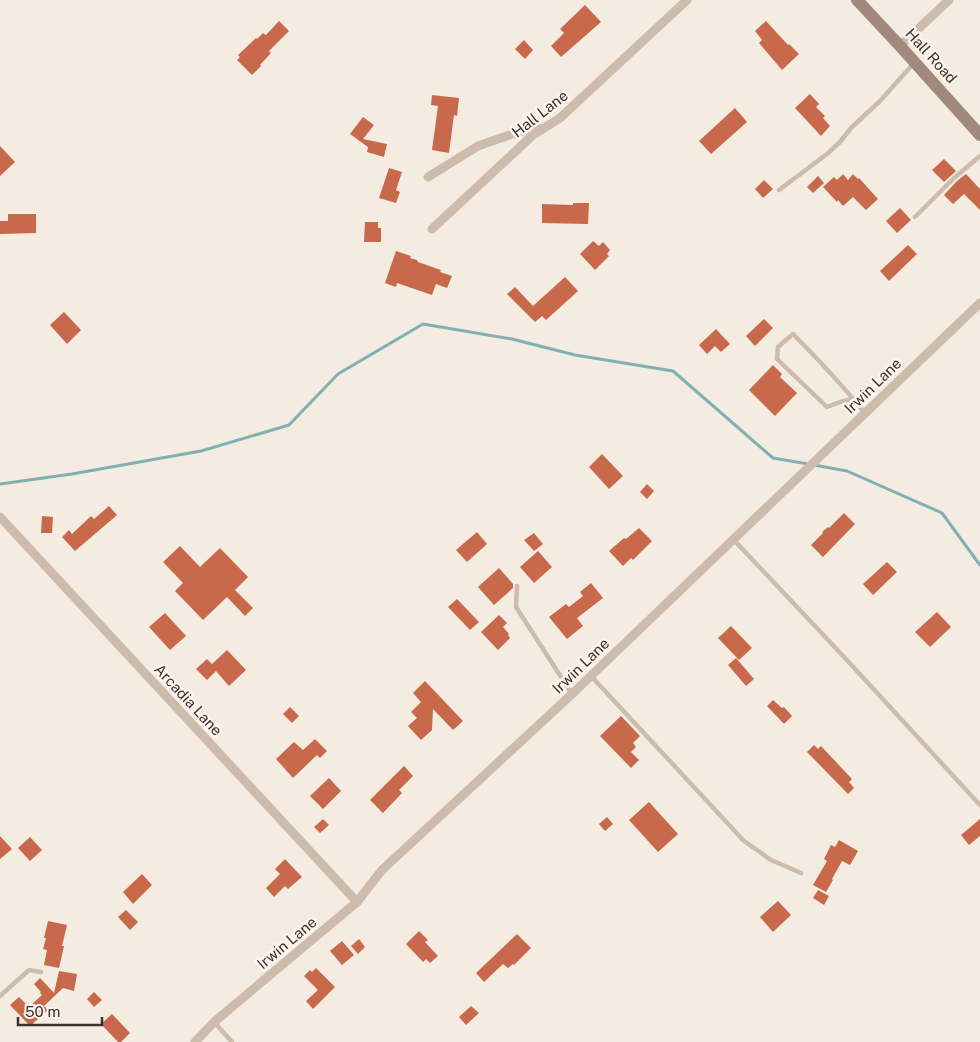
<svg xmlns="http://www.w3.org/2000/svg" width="980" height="1042" viewBox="0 0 980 1042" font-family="'Public Sans',sans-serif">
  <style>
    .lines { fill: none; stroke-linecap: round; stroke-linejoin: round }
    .stream { stroke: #7fb0b2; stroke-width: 3 }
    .building { fill: #c8694b }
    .lane { stroke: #cdbbac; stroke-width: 4.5 }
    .street { stroke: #cdbbac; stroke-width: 9 }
    .secondary { stroke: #a18a7d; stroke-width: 12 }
    .labels { text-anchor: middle; stroke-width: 5; stroke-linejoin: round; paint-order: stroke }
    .street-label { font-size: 15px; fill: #3b302b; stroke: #fbf5ee }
  </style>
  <rect width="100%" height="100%" fill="#f4ebe1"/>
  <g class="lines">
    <g class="stream">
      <path d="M 814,465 L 847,471 L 942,513 L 980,565"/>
      <path d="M 0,484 L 72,474 L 201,451 L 289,425 L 338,374 L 423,324 L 512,339 L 575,355 L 673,371 L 773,458 L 808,464"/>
    </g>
  </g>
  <g class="building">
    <path d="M 585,5 L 601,22 L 561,57 L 551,46 L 564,33 L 560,29 Z"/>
    <path d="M 279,21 L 289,31 L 269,51 L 271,53 L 260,65 L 261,66 L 252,75 L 237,60 L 240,57 L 238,55 L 256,38 L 257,39 L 263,33 L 266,35 Z"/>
    <path d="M 766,21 L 788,45 L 789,44 L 799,54 L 782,70 L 759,43 L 762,40 L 755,31 Z"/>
    <path d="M 524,40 L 533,50 L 525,59 L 515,49 Z"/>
    <path d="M 810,94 L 819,104 L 816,107 L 825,116 L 823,118 L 830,126 L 821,136 L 795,108 Z"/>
    <path d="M 432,95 L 459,98 L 457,116 L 454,115 L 449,153 L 432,150 L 438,106 L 431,105 Z"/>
    <path d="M 735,108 L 747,122 L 711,154 L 699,141 Z"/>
    <path d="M 363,117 L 374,125 L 363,139 L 387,144 L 384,157 L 367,152 L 368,147 L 350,134 Z"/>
    <path d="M 0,146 L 15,162 L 0,176 Z"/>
    <path d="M 944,159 L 956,171 L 944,182 L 932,170 Z"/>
    <path d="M 389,168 L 402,172 L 396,190 L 400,192 L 396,203 L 379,198 Z"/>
    <path d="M 843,174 L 848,180 L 853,174 L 858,179 L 859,178 L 878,199 L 866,210 L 853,197 L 843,206 L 838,200 L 837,202 L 823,187 L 834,177 L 837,180 Z"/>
    <path d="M 966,174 L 980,189 L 980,210 L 964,194 L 953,204 L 944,195 L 957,181 Z"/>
    <path d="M 818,176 L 824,183 L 813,193 L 807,187 Z"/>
    <path d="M 764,180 L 773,189 L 763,198 L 755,189 Z"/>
    <path d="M 573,203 L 589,203 L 588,224 L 542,223 L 542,204 L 573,205 Z"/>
    <path d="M 900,208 L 911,220 L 897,233 L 886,221 Z"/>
    <path d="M 8,214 L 36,214 L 36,233 L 0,234 L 0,221 L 8,221 Z"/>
    <path d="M 365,222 L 378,222 L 378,228 L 381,228 L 381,242 L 364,242 Z"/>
    <path d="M 593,241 L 599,246 L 603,242 L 610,250 L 607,254 L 609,256 L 595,270 L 580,254 Z"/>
    <path d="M 908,245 L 917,254 L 889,281 L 880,271 Z"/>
    <path d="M 396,251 L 411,256 L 410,258 L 417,260 L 418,262 L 441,270 L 440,272 L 452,276 L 447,288 L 436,284 L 432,295 L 397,283 L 396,287 L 385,283 Z"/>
    <path d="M 565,277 L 578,291 L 546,320 L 542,316 L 535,322 L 507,294 L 515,287 L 533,306 Z"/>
    <path d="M 64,312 L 81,330 L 67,344 L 50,325 Z"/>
    <path d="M 764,319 L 773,328 L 755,346 L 746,336 Z"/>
    <path d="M 716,329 L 730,344 L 721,352 L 715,346 L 707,354 L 699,345 Z"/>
    <path d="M 773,365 L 782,374 L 780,377 L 797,393 L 775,416 L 749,390 Z"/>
    <path d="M 602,454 L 623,476 L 609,489 L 589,467 Z"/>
    <path d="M 647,484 L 654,491 L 647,499 L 640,492 Z"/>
    <path d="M 109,506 L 117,515 L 75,551 L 62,537 L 69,530 L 72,534 L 91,516 L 94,519 Z"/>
    <path d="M 844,513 L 855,524 L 823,557 L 811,545 L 823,533 L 822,532 L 828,527 L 829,528 Z"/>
    <path d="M 42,516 L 53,517 L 52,533 L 41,533 Z"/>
    <path d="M 639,528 L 652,541 L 633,560 L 631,558 L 623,566 L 609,551 L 624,538 L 626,539 Z"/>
    <path d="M 477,532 L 487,544 L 467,562 L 456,550 Z"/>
    <path d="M 534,533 L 543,544 L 534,551 L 524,540 Z"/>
    <path d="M 180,546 L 200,567 L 220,548 L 248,577 L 235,590 L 253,608 L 245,616 L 227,597 L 203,620 L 175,591 L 183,583 L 163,562 Z"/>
    <path d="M 538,551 L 552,567 L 534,583 L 520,567 Z"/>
    <path d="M 887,562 L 897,572 L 873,595 L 863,584 Z"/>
    <path d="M 499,568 L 513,584 L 513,588 L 494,605 L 478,587 Z"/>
    <path d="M 591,583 L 603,598 L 577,618 L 583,626 L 567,639 L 549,617 L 566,604 L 569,607 L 583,596 L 580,592 Z"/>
    <path d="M 457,599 L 479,622 L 470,630 L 448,607 Z"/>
    <path d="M 937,612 L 951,627 L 930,647 L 915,632 Z"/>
    <path d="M 165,613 L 186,636 L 170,650 L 149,627 Z"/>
    <path d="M 499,615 L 507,623 L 503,627 L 509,634 L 508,635 L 510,638 L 498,650 L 481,632 Z"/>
    <path d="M 731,626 L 752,648 L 739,660 L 718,638 Z"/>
    <path d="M 227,650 L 246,670 L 229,686 L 216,671 L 207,680 L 196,669 L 207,659 L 212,664 Z"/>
    <path d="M 736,658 L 754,679 L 746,686 L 728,665 Z"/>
    <path d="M 425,681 L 463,721 L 453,730 L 433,709 L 432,730 L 421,740 L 408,726 L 417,718 L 411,712 L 421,702 L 413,693 Z"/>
    <path d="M 773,700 L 782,708 L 784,707 L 792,716 L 784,724 L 767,706 Z"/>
    <path d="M 290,707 L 299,716 L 292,723 L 283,714 Z"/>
    <path d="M 621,716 L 640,736 L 633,743 L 636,747 L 631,752 L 639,760 L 631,768 L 600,736 Z"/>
    <path d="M 315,739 L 327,751 L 320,758 L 317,755 L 293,778 L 276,759 L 294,742 L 303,750 Z"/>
    <path d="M 814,745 L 818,749 L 821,746 L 852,779 L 849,782 L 854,788 L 848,794 L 807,752 Z"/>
    <path d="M 404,766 L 413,776 L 399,790 L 402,793 L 383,813 L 370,800 Z"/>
    <path d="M 329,778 L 341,791 L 323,809 L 310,796 Z"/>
    <path d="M 649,802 L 678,834 L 658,852 L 629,820 Z"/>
    <path d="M 607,817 L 613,824 L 605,831 L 599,824 Z"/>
    <path d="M 323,819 L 329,825 L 320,833 L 314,827 Z"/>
    <path d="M 980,819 L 980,836 L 969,845 L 961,835 Z"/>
    <path d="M 0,836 L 12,849 L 0,859 Z"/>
    <path d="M 30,837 L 42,850 L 30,861 L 18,848 Z"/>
    <path d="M 839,840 L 858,851 L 850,865 L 842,861 L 832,879 L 833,880 L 826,892 L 813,885 L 827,861 L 824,859 L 831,845 L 835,847 Z"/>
    <path d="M 285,859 L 302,877 L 288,889 L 285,886 L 274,897 L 266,888 L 280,874 L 275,869 Z"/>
    <path d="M 142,874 L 152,885 L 133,904 L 123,892 Z"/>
    <path d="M 818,890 L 829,896 L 824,905 L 813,898 Z"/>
    <path d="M 778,901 L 791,915 L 773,932 L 760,917 Z"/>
    <path d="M 126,910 L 138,922 L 130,930 L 118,917 Z"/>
    <path d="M 48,921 L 67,925 L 62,946 L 64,946 L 59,968 L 44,965 L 47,950 L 43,949 L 46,938 L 44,938 Z"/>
    <path d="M 419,931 L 428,940 L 425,942 L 438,956 L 430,963 L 426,959 L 423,962 L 406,944 Z"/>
    <path d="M 517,934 L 531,948 L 514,965 L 513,964 L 508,968 L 503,964 L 484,982 L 476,973 Z"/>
    <path d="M 359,939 L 365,947 L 358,954 L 351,946 Z"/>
    <path d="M 342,941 L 354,955 L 342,965 L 330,951 Z"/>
    <path d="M 316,968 L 335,987 L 313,1009 L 306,1001 L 318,990 L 304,976 L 310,970 L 312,972 Z"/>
    <path d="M 59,971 L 77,974 L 74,991 L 63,988 L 44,1006 L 48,1010 L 30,1026 L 10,1005 L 19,997 L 29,1007 L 42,995 L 40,993 L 41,992 L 34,984 L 40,978 L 54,993 Z"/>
    <path d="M 94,992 L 102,1000 L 94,1007 L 87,999 Z"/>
    <path d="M 471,1006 L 479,1013 L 466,1025 L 459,1017 Z"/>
    <path d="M 112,1014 L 130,1033 L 121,1042 L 118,1042 L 101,1024 Z"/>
  </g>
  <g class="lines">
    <g class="lane">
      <path d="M 779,190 L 827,154 L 840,142 L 851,128 L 880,101 L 914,63"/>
      <path d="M 915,217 L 954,178 L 980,156"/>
      <path d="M 854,399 L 840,402 L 827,407 L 777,359 L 778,347 L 793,334 C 818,359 842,385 865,413"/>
      <path d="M 733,539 L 845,658 L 980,805"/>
      <path d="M 517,586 L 516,607 L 572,694"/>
      <path d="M 591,676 L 744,841 L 771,860 L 801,873"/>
      <path d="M 0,996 L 29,970 L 41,972"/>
      <path d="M 214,1022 L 232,1042"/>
    </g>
    <g class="street">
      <path d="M 900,46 L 949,0"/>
      <path d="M 428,177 L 478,146 L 512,134 L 539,128"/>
      <path d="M 432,229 L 533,135 L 560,118 L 687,0"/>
      <path d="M 0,517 L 357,902"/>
      <path d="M 195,1042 L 214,1022 L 357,902 L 382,870 L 572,694 L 980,303"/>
    </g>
    <path class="secondary" d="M 857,0 L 900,46 L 980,135"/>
  </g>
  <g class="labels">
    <g class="street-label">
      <text transform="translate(931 56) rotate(48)" y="5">Hall Road</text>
      <text transform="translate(540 114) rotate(-38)" y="5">Hall Lane</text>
      <text transform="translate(873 386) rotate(-44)" y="5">Irwin Lane</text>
      <text transform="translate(581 666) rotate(-44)" y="5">Irwin Lane</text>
      <text transform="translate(188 700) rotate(47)" y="5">Arcadia Lane</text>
      <text transform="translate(287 943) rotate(-40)" y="5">Irwin Lane</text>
    </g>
  </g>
  <path d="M18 1017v8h84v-8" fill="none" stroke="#3b302b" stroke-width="2.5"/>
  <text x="25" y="1017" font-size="15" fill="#3b302b" stroke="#fbf5ee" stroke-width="4" paint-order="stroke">50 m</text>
</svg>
